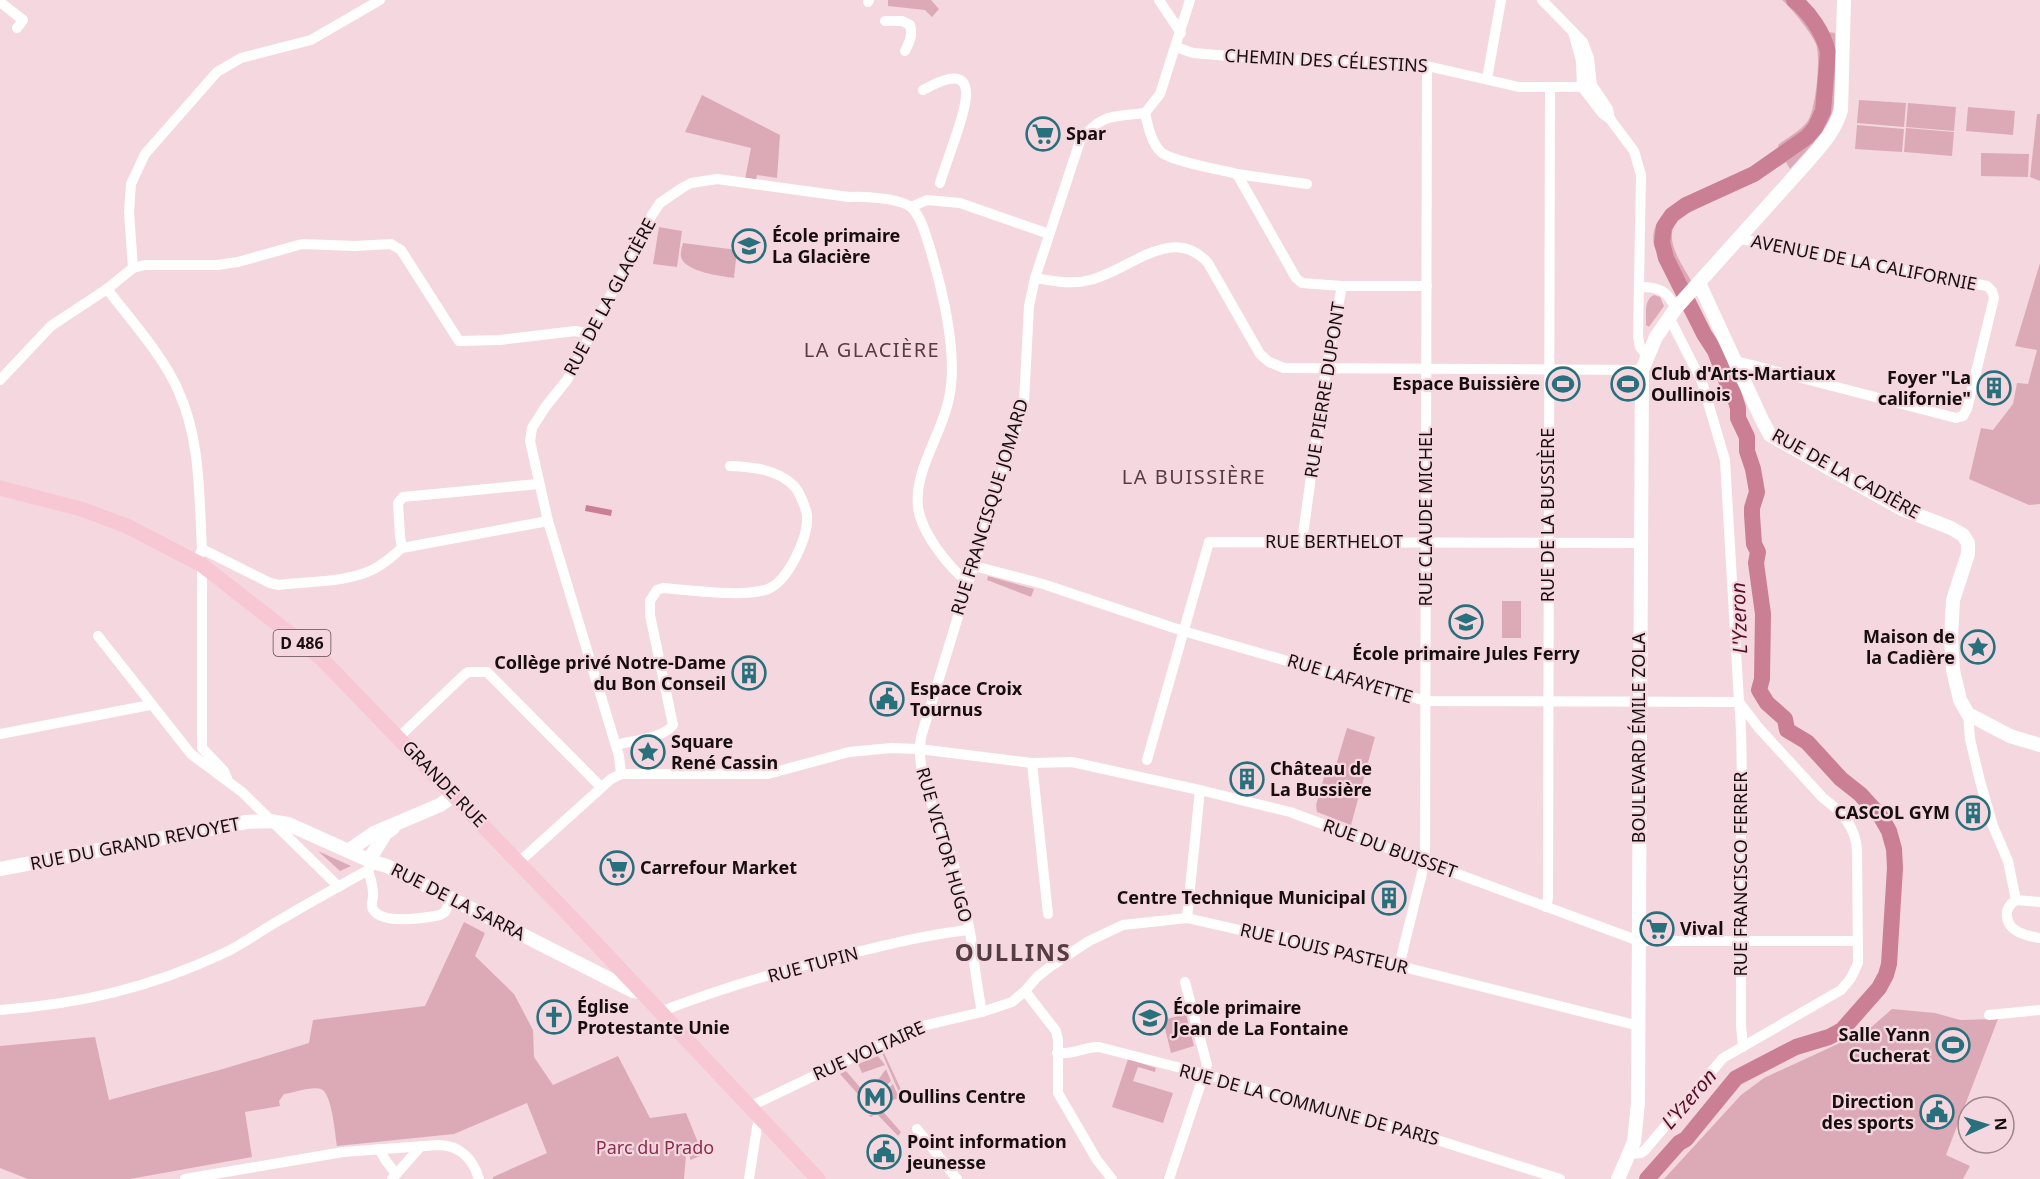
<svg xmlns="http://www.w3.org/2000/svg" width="2040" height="1179" viewBox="0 0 2040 1179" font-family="'Noto Sans',sans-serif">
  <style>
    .green { fill: #dcaab7 }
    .water { fill: #cb7f94 }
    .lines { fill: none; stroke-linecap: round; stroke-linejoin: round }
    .river { stroke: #cb7f94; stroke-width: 16 }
    .street { stroke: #fff; stroke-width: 10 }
    .secondary { stroke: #fff; stroke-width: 14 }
    .primary { stroke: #f8c7d4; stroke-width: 15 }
    .labels { text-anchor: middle; stroke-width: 4.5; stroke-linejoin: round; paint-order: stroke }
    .shield { fill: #f5d8df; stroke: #5a4b4e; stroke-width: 1.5 }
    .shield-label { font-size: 16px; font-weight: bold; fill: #170e10 }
    .street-label { font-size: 18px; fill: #170e10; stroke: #f5d8df }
    .poi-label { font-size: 18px; font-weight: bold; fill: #170e10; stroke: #f5d8df; text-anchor: start }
    .park-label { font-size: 18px; fill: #892e4e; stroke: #f5d8df }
    .neighbourhood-label { font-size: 20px; letter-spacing: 1.5px; fill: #543d43; stroke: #f5d8df }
    .water-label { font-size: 20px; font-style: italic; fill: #530e29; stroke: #f5d8df }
    .district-label { font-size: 24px; font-weight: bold; letter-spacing: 1.5px; fill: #543d43; stroke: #f5d8df }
  </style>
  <rect width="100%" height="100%" fill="#f5d8df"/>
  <g class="green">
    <path d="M 888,0 L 931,0 L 939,9 L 932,17 L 925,10 L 888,6 Z"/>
    <path d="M 1782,0 L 1805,0 L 1811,6 L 1829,32 L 1835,33 C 1835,52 1837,97 1832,113 C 1824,134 1805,152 1790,169 L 1786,162 L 1755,182 L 1721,196 L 1679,218 C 1660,239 1684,266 1694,286 L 1679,301 L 1654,246 C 1646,203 1711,188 1740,173 C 1754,166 1766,156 1779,148 L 1778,145 C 1787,138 1800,131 1807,122 C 1816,111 1821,57 1816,44 C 1810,31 1793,10 1782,0 Z"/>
    <path d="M 702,95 L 780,135 L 777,178 L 757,175 L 756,180 L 745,179 L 751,148 L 685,132 Z"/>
    <path d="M 1859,100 L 1906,103 L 1904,127 L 1857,123 Z"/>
    <path d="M 1908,103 L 1956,107 L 1954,131 L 1906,127 Z"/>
    <path d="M 1968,107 L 2015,111 L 2013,135 L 1966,131 Z"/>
    <path d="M 2037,114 L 2040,114 L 2040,181 L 2030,177 Z"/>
    <path d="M 1857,125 L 1904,129 L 1902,152 L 1855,149 Z"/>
    <path d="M 1906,128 L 1954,132 L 1952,156 L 1904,152 Z"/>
    <path d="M 1981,153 L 2029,154 L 2028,177 L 1981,176 Z"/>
    <path d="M 659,227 L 682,231 L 677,267 L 653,264 Z"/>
    <path d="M 683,243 L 737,250 L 734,278 C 721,276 685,272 681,257 C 680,254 682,247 683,243 Z"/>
    <path d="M 2040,263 L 2040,504 L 2029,505 L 1969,479 L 1981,428 L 1993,430 L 2013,404 L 2017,383 L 2028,384 L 2037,350 L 2015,346 Z"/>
    <path d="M 1654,295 L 1660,297 L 1664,306 L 1649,327 L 1646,325 C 1647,315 1643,300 1654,295 Z"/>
    <path d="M 988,576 L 1034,589 L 1031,597 L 987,580 Z"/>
    <rect x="1502" y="601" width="19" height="37"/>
    <path d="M 1347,728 L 1375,737 L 1351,825 L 1317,812 L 1316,805 L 1326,770 L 1334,772 Z"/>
    <path d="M 318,851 L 351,866 L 340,871 Z"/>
    <path d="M 464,922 L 485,933 L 475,956 L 514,994 L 533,1030 L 534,1057 L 553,1085 L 618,1056 L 650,1118 L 686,1113 L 703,1155 L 690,1160 L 690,1153 L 686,1155 L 684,1179 L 493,1179 L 493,1177 L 547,1153 L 527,1103 L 454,1134 L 337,1146 C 335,1134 332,1093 321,1089 C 311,1086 294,1093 284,1094 L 279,1101 L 280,1106 L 245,1112 L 252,1157 L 130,1179 L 28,1179 L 0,1168 L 0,1046 L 95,1037 L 109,1100 L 223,1069 L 309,1043 L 313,1020 L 425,1006 Z"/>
    <path d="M 1892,1009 L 1935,1013 L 1960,1020 L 1998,1019 L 1946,1155 L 1970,1166 L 1963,1179 L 1664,1179 L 1741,1095 L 1764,1078 L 1868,1030 Z"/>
    <path d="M 1186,1014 L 1194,1046 L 1171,1053 L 1163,1020 Z"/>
    <path d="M 882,1053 L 884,1053 L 904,1096 L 901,1097 Z"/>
    <path d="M 878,1056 L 885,1065 L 862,1073 L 858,1064 Z"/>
    <path d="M 1128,1059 L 1156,1068 L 1155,1072 L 1138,1067 L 1133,1081 L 1173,1093 L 1163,1123 L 1112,1107 Z"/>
    <path d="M 886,1069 L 891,1081 L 881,1091 L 873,1087 Z"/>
    <path d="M 846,1071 L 871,1100 L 863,1108 L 860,1105 L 864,1101 L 840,1074 Z"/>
    <path d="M 893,1084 L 899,1098 L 890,1101 L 883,1093 Z"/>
    <path d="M 879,1107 L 901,1132 L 898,1136 L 876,1113 L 871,1117 L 869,1116 Z"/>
  </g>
  <path class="water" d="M 586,505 L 612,510 L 611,516 L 585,511 Z"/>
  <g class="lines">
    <path class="river" d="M 1647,1179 L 1679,1143 L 1686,1139 L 1736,1078 L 1796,1047 L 1829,1037 L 1842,1030 L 1879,988 L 1886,975 L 1889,964 L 1895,868 L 1894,849 L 1889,831 L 1881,817 L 1860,794 L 1841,779 L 1807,742 L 1787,730 L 1785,719 L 1767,703 L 1759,690 L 1762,679 L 1763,614 L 1756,563 L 1758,552 L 1754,544 L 1752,515 L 1752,508 L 1757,492 L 1753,469 L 1747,451 L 1747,437 L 1738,418 L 1738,408 L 1733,392 L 1726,380 L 1715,351 L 1704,334 L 1666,258 L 1662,242 L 1664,227 L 1672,215 L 1686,205 L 1754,174 L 1807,137 L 1815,128 L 1823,111 L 1828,52 C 1823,32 1810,13 1794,0"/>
    <g class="street">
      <path d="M 1159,0 L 1181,33"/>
      <path d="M 1542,0 L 1583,42 L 1589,58 L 1592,85 L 1608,109 L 1610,119"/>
      <path d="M 0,2 L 23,20 L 17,28"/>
      <path d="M 868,2 L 869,0"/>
      <path d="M 885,21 L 902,21 L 910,25 C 913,35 910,41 905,51"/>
      <path d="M 1573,32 L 1581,61 L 1582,87 L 1602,113 L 1610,119 L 1634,151 L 1641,175 L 1638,336 L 1640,347 L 1647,356"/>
      <path d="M 1176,47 L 1193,53 L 1277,60 L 1401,62 L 1427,66 L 1519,87 L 1582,87 L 1592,85"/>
      <path d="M 1487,79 L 1501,0"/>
      <path d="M 923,90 C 934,84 964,67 966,91 C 968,109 946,162 940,183"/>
      <path d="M 1145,113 C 1148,126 1151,142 1161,152 C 1170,161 1222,170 1237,174 L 1296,278 L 1302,283 L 1342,286 L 1427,286"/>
      <path d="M 1237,174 L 1307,184"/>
      <path d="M 911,207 L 927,200 L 960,203 L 1049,234"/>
      <path d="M 133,268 L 145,265 L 217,265 L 238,262 L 302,244 L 355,246 L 391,244 L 401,250 L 459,341 L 500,340 L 575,331 L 592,334"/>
      <path d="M 1035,278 C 1053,281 1071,285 1090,280 C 1129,271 1172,223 1208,263 L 1260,354 L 1269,362 L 1284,368 L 1642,370"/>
      <path d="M 1640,287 C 1661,287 1666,291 1676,308"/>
      <path d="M 107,289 C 130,319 163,356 178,390 C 201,440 199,497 202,549 L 200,554"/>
      <path d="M 1736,361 L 1956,418 L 1963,416 L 1967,409 L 1994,298 L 1992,291 L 1987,286 L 1740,239"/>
      <path d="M 0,380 L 51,326 L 107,289 L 133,268 L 129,212 L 131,184 L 145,154 L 217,72 L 241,58 L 311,40 L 380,0"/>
      <path d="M 1302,542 L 1326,368 L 1342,286"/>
      <path d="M 402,548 L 400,536 L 398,503 L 403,497 L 538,484"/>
      <path d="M 202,549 L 270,583 L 279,585 C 309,581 344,583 372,570 C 383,565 393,556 402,548 L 548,521"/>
      <path d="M 202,565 L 202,748 L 224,771 L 227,778"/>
      <path d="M 974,566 L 1043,584 L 1183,631 L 1426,701 L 1739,702 C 1742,727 1741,751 1742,777 C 1742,797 1744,807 1741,828 L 1741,1025 L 1743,1047"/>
      <path d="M 98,636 L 191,754 L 242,792 L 339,887"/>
      <path d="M 1968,714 L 1970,739 L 1980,781 L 1993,826 L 2008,861 L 2016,900"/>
      <path d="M 0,734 L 150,705"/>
      <path d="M 399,737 L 464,675 L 468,672 L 487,672 L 601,787"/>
      <path d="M 616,745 C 633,740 662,739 673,725 L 650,615 L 650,601 L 657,590 L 663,588 C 691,590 743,598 768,589 C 788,581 809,537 807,515 C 806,508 799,491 794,486 C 777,469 753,467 730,466"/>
      <path d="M 1147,760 L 1209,542 L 1640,543"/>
      <path d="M 1032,763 L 1048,914"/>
      <path d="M 621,774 L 619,756 L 548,521 L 530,441 L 532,428 L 546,406 L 567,380 L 652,215 L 660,203 L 682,188 L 691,183 L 717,179 L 849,197 C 863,196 901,198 912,208 C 921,217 925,233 929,245 C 942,288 959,353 949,398 C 942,435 914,469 918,507 C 921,532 948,567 968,582"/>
      <path d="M 519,862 L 611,779 L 621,774 L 768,774 L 849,752 L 891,748 L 919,749 L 1032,763 L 1072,762 L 1204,791 L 1290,812 L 1639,941 L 1857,941"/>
      <path d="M 368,870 C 370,877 373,886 373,893 C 374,898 371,902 372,907 C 378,926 425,918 440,915 L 445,912 L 451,899"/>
      <path d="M 2016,900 C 2010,904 2006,909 2007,916 C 2008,932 2027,936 2040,938"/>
      <path d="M 2016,900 L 2040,902"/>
      <path d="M 1546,907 L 1548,898 L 1550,88"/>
      <path d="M 1187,918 L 1200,790"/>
      <path d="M 1399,966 L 1425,861 L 1427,66"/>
      <path d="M 1025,991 L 1056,1031 L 1058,1040 L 1058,1093 L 1097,1160 L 1112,1179"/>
      <path d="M 0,1010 C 80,1004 149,988 222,954 C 240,946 256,934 273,924 C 302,907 332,890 361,874 L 368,870 L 373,862"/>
      <path d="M 660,1012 C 723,987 790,968 857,952 C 894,943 931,934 969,930"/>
      <path d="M 982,1012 C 977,987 974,963 971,938 C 967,913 959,886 953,862 C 942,821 914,780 921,737 L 1024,402 L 1029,306 L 1035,278 L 1080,141 C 1102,113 1112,117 1145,113 L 1160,94 L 1190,0"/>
      <path d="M 1989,1015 L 2040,1010"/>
      <path d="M 1057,1053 C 1073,1055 1084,1047 1099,1047 L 1204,1074 L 1434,1139 L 1560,1179"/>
      <path d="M 749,1107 L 914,1028 L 982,1012 L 1012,1002 L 1025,991 L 1037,977 L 1051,966 L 1089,941 L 1123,925 L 1187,918 L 1244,931 L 1264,932 L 1639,1026"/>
      <path d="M 917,1129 L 957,1179"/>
      <path d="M 379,1149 L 386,1161 L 396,1174"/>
      <path d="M 1630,1154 L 1641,1153 L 1645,1150 L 1723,1058 L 1841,990 L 1851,978 L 1858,963 L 1857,851 C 1856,827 1842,812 1823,798 L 1758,727 L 1739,702 L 1725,460 L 1702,382 L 1669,317"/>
      <path d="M 185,1179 L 343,1152 L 438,1145 C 460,1145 473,1159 479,1179"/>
      <path d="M 392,1179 L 421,1146"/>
      <path d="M 749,1179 L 757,1127 L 760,1119"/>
      <path d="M 1169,1179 L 1207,1065 L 1185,982"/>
    </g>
    <g class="secondary">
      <path d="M 1699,283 L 1762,420 L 1770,435 L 1902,509 L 1951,528 L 1963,535 L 1968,543 L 1968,554 L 1953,600 L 1951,638 L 1953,670 L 1960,700 L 1968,714 L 2010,736 L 2040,745"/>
      <path d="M 348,851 L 374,833 L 440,805 L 454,795"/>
      <path d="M 369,860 L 385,834 L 393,828"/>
      <path d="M 0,869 L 246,822 L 270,821 L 288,824 L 373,862 L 387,866 L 633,991 L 642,992"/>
      <path d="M 1618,1179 L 1634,1142 L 1638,1103 L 1642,370 L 1656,337 L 1676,308 L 1808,161 C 1822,145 1835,131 1841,110 L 1844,0"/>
    </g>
    <path class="primary" d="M 0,488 L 81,509 L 127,526 L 202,565 L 321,658 L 570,916 L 818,1179"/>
  </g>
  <defs>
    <symbol id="supermarket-ring" viewBox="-11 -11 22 22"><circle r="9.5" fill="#f5d8df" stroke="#29707d" stroke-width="1.5"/><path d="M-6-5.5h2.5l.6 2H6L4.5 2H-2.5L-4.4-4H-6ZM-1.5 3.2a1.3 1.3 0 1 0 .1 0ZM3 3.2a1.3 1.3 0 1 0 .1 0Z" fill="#29707d"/></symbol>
    <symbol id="school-ring" viewBox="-11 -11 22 22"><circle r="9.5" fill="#f5d8df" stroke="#29707d" stroke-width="1.5"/><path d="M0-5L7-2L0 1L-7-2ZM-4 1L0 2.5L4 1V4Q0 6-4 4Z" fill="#29707d"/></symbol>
    <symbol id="stadium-ring" viewBox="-11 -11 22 22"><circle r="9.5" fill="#f5d8df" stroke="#29707d" stroke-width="1.5"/><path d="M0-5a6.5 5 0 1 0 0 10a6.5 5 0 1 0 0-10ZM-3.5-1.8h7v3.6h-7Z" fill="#29707d"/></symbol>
    <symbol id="building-ring" viewBox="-11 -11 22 22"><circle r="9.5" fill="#f5d8df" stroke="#29707d" stroke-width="1.5"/><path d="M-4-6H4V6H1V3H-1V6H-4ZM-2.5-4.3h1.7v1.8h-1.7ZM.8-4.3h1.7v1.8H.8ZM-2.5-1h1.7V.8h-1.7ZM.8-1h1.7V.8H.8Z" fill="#29707d"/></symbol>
    <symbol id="sight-ring" viewBox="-11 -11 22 22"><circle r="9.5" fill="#f5d8df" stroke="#29707d" stroke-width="1.5"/><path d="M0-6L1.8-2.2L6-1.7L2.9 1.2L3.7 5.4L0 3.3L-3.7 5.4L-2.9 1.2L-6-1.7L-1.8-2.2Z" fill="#29707d"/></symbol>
    <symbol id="civic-ring" viewBox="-11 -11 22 22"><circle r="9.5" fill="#f5d8df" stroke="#29707d" stroke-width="1.5"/><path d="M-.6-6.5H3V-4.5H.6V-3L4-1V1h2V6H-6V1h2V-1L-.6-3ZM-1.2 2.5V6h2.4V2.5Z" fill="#29707d"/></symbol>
    <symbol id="church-ring" viewBox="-11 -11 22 22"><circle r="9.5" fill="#f5d8df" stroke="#29707d" stroke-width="1.5"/><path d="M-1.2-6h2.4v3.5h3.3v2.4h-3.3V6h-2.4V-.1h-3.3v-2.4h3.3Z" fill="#29707d"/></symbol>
    <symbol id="metro-ring" viewBox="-11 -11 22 22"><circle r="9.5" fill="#f5d8df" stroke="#29707d" stroke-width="1.5"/><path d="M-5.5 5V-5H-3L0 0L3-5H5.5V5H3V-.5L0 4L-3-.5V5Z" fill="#29707d"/></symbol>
  </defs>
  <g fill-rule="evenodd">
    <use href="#supermarket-ring" x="1024" y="115" width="38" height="38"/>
    <use href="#school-ring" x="730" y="227" width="38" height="38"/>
    <use href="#stadium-ring" x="1544" y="365" width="38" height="38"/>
    <use href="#stadium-ring" x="1609" y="365" width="38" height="38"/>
    <use href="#building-ring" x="1975" y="369" width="38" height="38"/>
    <use href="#school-ring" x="1447" y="603" width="38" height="38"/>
    <use href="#sight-ring" x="1959" y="628" width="38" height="38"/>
    <use href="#building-ring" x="730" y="654" width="38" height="38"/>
    <use href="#civic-ring" x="868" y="680" width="38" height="38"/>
    <use href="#sight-ring" x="629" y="733" width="38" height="38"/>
    <use href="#building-ring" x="1228" y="760" width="38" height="38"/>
    <use href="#building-ring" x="1954" y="794" width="38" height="38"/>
    <use href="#supermarket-ring" x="598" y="849" width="38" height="38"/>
    <use href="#building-ring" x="1370" y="879" width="38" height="38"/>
    <use href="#supermarket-ring" x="1638" y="910" width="38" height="38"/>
    <use href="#church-ring" x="535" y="998" width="38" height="38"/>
    <use href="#school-ring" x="1131" y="999" width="38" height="38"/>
    <use href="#stadium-ring" x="1934" y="1026" width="38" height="38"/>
    <use href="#metro-ring" x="856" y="1078" width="38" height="38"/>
    <use href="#civic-ring" x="1918" y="1093" width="38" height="38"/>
    <use href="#civic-ring" x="865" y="1133" width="38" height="38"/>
  </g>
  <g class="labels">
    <rect class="shield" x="273.5" y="630" width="57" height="26" rx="4.5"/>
    <g class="shield-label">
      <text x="302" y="649">D 486</text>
    </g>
    <g class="street-label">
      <text transform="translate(1326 61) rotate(3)" y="6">CHEMIN DES CÉLESTINS</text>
      <text transform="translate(1864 263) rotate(11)" y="6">AVENUE DE LA CALIFORNIE</text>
      <text transform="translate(610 297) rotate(-62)" y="6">RUE DE LA GLACIÈRE</text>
      <text transform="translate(1325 390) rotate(-81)" y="6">RUE PIERRE DUPONT</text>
      <text transform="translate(1846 474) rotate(29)" y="6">RUE DE LA CADIÈRE</text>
      <text transform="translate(990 507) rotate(-73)" y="6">RUE FRANCISQUE JOMARD</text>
      <text transform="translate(1548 515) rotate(-90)" y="6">RUE DE LA BUSSIÈRE</text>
      <text transform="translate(1426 517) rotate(-90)" y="6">RUE CLAUDE MICHEL</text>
      <text x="1334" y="548">RUE BERTHELOT</text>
      <text transform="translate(1350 679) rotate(17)" y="6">RUE LAFAYETTE</text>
      <text transform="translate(1639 738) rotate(-90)" y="6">BOULEVARD ÉMILE ZOLA</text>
      <text transform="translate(444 784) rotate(46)" y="6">GRANDE RUE</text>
      <text transform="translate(135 844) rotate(-11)" y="6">RUE DU GRAND REVOYET</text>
      <text transform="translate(944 845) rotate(74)" y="6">RUE VICTOR HUGO</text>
      <text transform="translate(1390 849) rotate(20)" y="6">RUE DU BUISSET</text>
      <text transform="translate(1741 874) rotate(-90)" y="6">RUE FRANCISCO FERRER</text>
      <text transform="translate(458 902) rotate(27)" y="6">RUE DE LA SARRA</text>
      <text transform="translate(1324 949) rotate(13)" y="6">RUE LOUIS PASTEUR</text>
      <text transform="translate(813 965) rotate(-15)" y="6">RUE TUPIN</text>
      <text transform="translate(869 1051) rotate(-24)" y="6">RUE VOLTAIRE</text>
      <text transform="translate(1309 1105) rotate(15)" y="6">RUE DE LA COMMUNE DE PARIS</text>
    </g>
    <g class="poi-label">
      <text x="1066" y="140">Spar</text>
      <text x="772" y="242">École primaire<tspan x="772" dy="21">La Glacière</tspan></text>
      <text x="1651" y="380">Club d'Arts-Martiaux<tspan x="1651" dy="21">Oullinois</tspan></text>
      <text x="1971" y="384" text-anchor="end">Foyer "La<tspan x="1971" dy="21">californie"</tspan></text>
      <text x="1540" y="390" text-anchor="end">Espace Buissière</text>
      <text x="1955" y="643" text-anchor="end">Maison de<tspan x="1955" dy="21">la Cadière</tspan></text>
      <text x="1466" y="660" text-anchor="middle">École primaire Jules Ferry</text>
      <text x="726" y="669" text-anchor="end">Collège privé Notre-Dame<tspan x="726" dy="21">du Bon Conseil</tspan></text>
      <text x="910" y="695">Espace Croix<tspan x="910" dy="21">Tournus</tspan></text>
      <text x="671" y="748">Square<tspan x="671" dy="21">René Cassin</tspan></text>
      <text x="1270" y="775">Château de<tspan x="1270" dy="21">La Bussière</tspan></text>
      <text x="1950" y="819" text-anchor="end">CASCOL GYM</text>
      <text x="640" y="874">Carrefour Market</text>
      <text x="1366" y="904" text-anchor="end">Centre Technique Municipal</text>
      <text x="1680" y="935">Vival</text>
      <text x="577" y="1013">Église<tspan x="577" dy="21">Protestante Unie</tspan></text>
      <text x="1173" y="1014">École primaire<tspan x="1173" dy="21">Jean de La Fontaine</tspan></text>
      <text x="1930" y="1041" text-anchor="end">Salle Yann<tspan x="1930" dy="21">Cucherat</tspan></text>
      <text x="898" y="1103">Oullins Centre</text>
      <text x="1914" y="1108" text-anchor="end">Direction<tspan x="1914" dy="21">des sports</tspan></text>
      <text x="907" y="1148">Point information<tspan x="907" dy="21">jeunesse</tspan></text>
    </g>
    <g class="park-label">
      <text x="655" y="1154">Parc du Prado</text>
    </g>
    <g class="neighbourhood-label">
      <text x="872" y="357">LA GLACIÈRE</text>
      <text x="1194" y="484">LA BUISSIÈRE</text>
    </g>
    <g class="water-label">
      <text transform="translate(1739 618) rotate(-92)" y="7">L'Yzeron</text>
      <text transform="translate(1689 1099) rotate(-49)" y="7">L'Yzeron</text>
    </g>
    <g class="district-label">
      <text x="1013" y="961">OULLINS</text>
    </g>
  </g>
  <g transform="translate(1986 1125) rotate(86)"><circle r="28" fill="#f5d8df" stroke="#9c878c" stroke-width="1.5"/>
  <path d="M0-4.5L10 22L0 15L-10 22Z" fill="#29707d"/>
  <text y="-9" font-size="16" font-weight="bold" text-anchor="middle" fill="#170e10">N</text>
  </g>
</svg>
